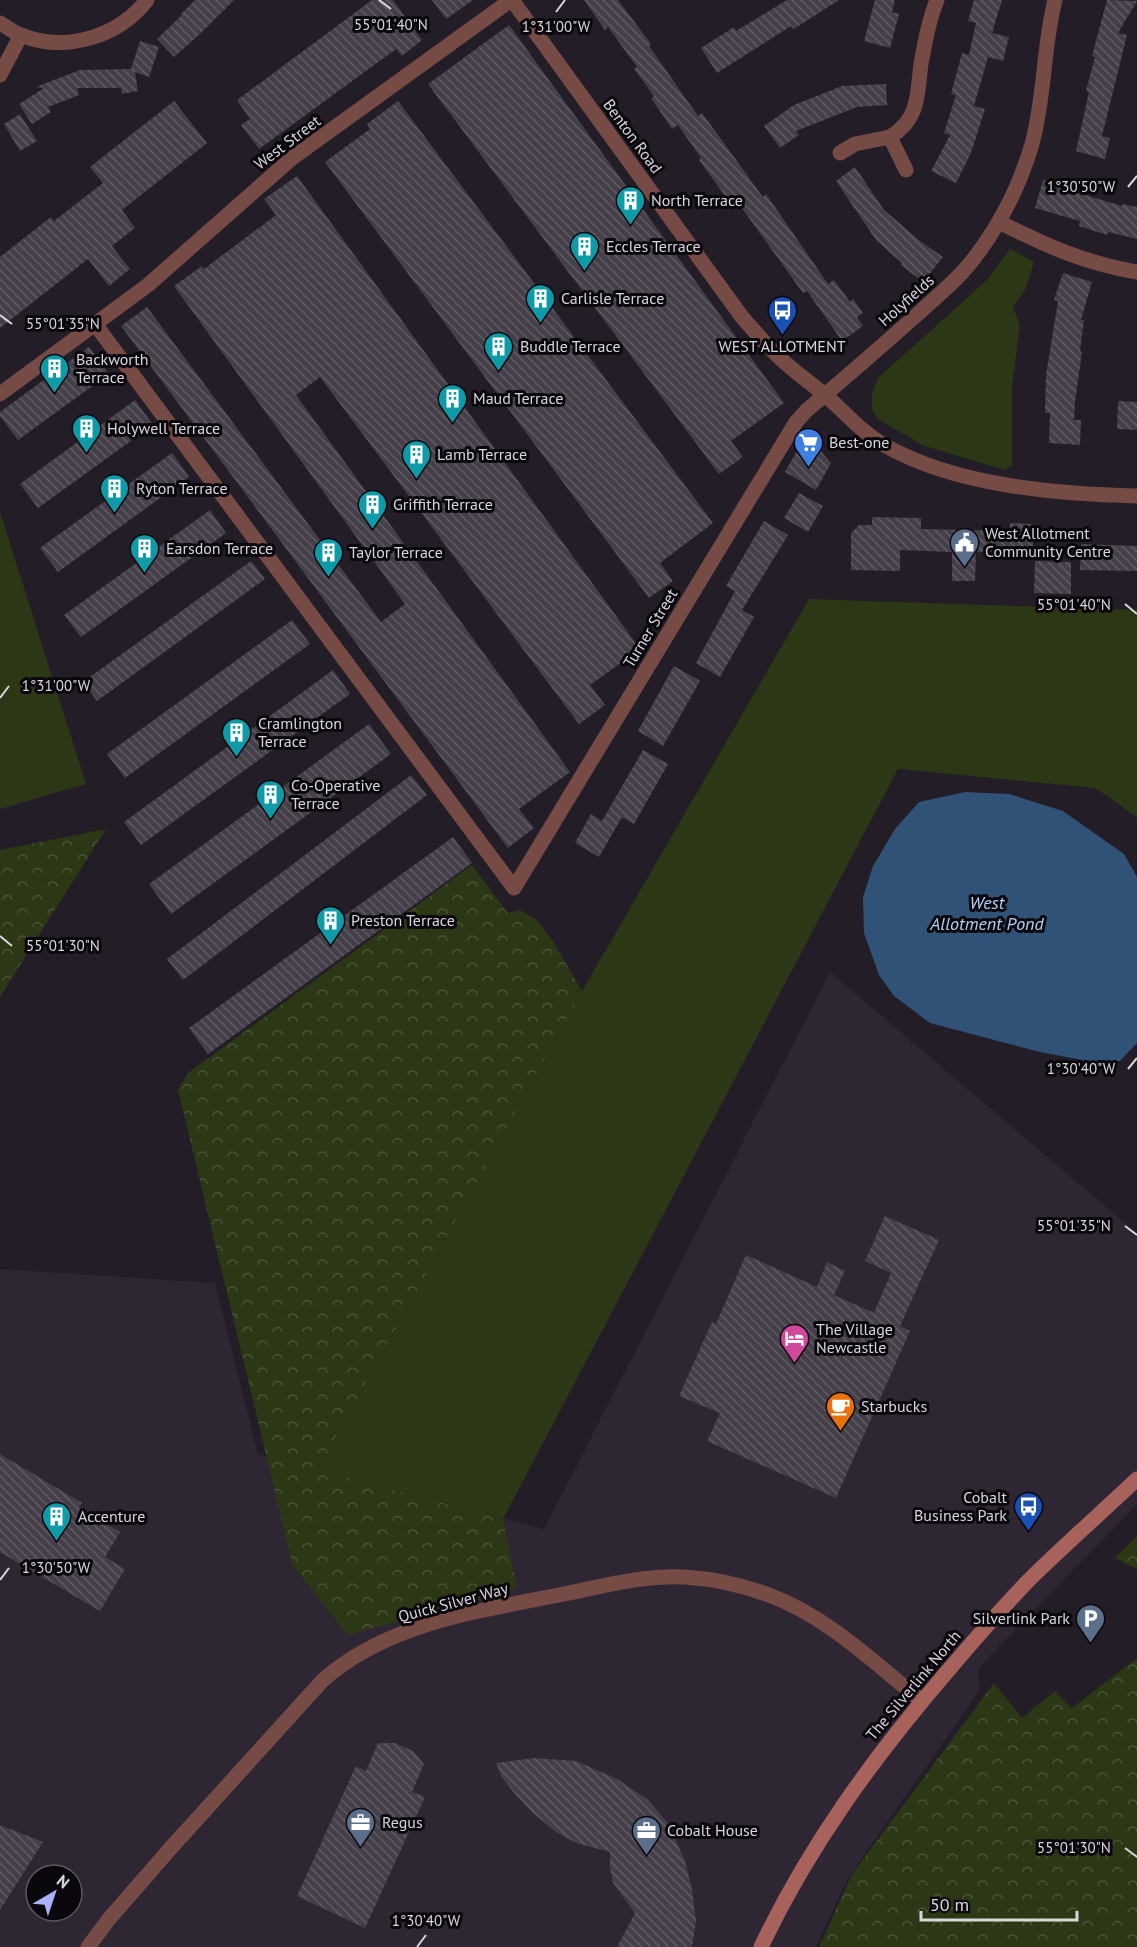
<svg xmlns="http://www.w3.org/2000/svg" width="1137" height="1947" viewBox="0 0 1137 1947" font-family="'PT Sans',sans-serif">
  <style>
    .built { fill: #2e2633; fill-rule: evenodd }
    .green { fill: #2c3815 }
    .forest { fill: url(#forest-crowns) }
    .water { fill: #305276 }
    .building { fill: url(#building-back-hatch) }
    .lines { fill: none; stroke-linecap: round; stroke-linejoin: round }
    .street { stroke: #764b46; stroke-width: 15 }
    .secondary { stroke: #a6625b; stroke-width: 15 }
    .ticks { fill: none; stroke: #d9d6dc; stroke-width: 2 }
    .labels { text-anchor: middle; stroke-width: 6; stroke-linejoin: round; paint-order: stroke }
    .street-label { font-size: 16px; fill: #d9d6dc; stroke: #0b080d }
    .poi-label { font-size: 16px; fill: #d9d6dc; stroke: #0b080d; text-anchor: start }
    .water-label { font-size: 18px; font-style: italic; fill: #b2d3f7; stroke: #0b080d }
    .ticks-label { font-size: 15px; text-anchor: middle; fill: #d9d6dc; stroke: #0b080d; stroke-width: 6; stroke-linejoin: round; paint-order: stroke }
  </style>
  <defs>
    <pattern id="forest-crowns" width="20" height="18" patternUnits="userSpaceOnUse" patternTransform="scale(1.5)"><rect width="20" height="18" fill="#2c3815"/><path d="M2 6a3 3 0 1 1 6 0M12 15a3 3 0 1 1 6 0" fill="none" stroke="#4a5436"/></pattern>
    <pattern id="building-back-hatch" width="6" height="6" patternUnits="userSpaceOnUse" patternTransform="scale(1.5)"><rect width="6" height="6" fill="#453f4a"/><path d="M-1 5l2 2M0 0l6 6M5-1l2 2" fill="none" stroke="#5f5a64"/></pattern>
  </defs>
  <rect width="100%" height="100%" fill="#221d27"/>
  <path class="built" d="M 830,972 L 1137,1233 L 1137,1504 L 978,1669 L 980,1690 L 848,1878 L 816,1947 L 0,1947 L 0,1269 L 215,1283 L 258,1454 L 544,1529 ZM 36,1875 L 72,1875 L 72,1911 L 36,1911 Z"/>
  <g class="green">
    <path d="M 1010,249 L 1034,262 L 1025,290 L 1013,307 L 1020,325 L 1012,385 L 1012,466 L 1004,470 L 922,445 L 878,419 L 872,410 L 872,393 L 878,378 L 986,281 Z"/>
    <path d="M 0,512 L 86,784 L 0,809 Z"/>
    <path d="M 809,599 L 1137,610 L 1137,817 L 1095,788 L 898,769 L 503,1519 L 318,1470 L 582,991 Z"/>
  </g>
  <g class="forest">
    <path d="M 106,829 L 0,997 L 0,850 Z"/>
    <path d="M 472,865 L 508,913 L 520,910 L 538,921 L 554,943 L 582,991 L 318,1470 L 503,1519 L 517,1588 L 348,1635 L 293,1566 L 178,1090 L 188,1073 Z"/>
    <path d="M 1137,1536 L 1137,1569 L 1115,1558 Z"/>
    <path d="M 1137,1658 L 1137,1947 L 819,1947 L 852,1874 L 994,1683 L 1022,1718 L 1055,1691 L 1072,1708 Z"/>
  </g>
  <path class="water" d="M 965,792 L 1009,794 L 1063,811 L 1124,854 L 1137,877 L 1137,1043 L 1120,1061 L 1087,1061 L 1040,1052 L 930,1023 L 894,996 L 879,975 L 864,933 L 863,897 L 873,866 L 895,829 L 919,802 Z"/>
  <g class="building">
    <path d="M 195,0 L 234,0 L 200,34 L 174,57 L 157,39 L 182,15 L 181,14 Z"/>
    <path d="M 372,0 L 393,0 L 422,40 L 402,56 L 396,49 L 259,149 L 241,125 L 250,119 L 237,100 Z"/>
    <path d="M 432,0 L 473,0 L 446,19 Z"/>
    <path d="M 584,0 L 618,0 L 651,44 L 649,46 L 698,116 L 702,113 L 763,197 L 766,194 L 828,284 L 834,280 L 850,302 L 853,299 L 863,313 L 857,317 L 863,326 L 842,341 L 807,291 L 803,293 L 736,200 L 731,204 L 699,160 L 701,158 L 678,125 L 672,129 L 651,98 L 654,96 L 634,69 L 637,67 L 608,27 L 605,30 Z"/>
    <path d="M 787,0 L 839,0 L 794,29 L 791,26 L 717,73 L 701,48 L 734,27 L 736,31 Z"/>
    <path d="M 875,0 L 895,0 L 892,12 L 899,14 L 890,48 L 864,41 Z"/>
    <path d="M 974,0 L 1002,0 L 992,33 L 1009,37 L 1003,61 L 988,57 L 974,106 L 985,109 L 971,153 L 956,183 L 931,171 L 950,135 L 944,133 L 956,95 L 951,94 L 962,53 L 969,55 L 976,23 L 968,21 Z"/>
    <path d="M 1107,0 L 1137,1 L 1118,33 L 1127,35 L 1102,136 L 1110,138 L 1105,159 L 1076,151 L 1089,92 L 1086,91 L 1095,57 L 1092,56 Z"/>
    <path d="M 509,25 L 784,403 L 731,441 L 743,457 L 719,474 L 428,84 Z"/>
    <path d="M 140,41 L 159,47 L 149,77 L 135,72 L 138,91 L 122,94 L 121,88 L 77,88 L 79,95 L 48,107 L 51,112 L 32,124 L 19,104 L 44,88 L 36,87 L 80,70 L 131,69 Z"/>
    <path d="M 886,84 L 887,105 L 857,107 L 796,131 L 799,135 L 780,148 L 764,126 L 794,105 L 842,86 Z"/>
    <path d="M 174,101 L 207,143 L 122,210 L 135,228 L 112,246 L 130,269 L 109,286 L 88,259 L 0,328 L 0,257 L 51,217 L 54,221 L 103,183 L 90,167 Z"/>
    <path d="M 398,101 L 713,523 L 660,563 L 673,581 L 649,598 L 325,162 L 370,129 L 367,124 Z"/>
    <path d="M 20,114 L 37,141 L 20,151 L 4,124 Z"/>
    <path d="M 855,167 L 884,210 L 920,241 L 943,257 L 923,282 L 901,265 L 902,263 L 876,240 L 836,181 Z"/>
    <path d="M 297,176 L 640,649 L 590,685 L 605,705 L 579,724 L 320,377 L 296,395 L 570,772 L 519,809 L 534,828 L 508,848 L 121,326 L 147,307 L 381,622 L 405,604 L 174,286 L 202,266 L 204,269 L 276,215 L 264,199 Z"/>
    <path d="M 1043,180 L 1069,188 L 1068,190 L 1122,206 L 1123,204 L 1137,207 L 1137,239 L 1108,232 L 1107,235 L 1079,226 L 1080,221 L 1035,208 Z"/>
    <path d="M 1063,273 L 1092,282 L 1081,320 L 1084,320 L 1080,351 L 1082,352 L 1075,402 L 1074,420 L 1081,420 L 1080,445 L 1049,443 L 1050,413 L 1045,413 L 1046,375 L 1058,301 L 1054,300 Z"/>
    <path d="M 89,347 L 109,374 L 18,440 L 0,416 L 0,412 Z"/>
    <path d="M 135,400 L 153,425 L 38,508 L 20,484 Z"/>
    <path d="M 1118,401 L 1137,402 L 1137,430 L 1117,429 Z"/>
    <path d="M 804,439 L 818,448 L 831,463 L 816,490 L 785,472 Z"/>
    <path d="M 172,453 L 189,477 L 58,572 L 40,548 Z"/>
    <path d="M 799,493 L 823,506 L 808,532 L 784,518 Z"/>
    <path d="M 210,510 L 226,533 L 81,637 L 64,615 Z"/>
    <path d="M 872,517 L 921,518 L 921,529 L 1010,531 L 1010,523 L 1033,524 L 1033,554 L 976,552 L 975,581 L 952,581 L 952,552 L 900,550 L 900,571 L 851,570 L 851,533 L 859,525 L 872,525 Z"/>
    <path d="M 764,521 L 788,535 L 742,610 L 754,617 L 720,677 L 696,663 L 735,591 L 726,586 Z"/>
    <path d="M 1081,544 L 1137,546 L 1137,571 L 1080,570 Z"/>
    <path d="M 251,561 L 265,579 L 97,701 L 83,682 Z"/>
    <path d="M 1035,561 L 1071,562 L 1071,594 L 1034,593 Z"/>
    <path d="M 292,620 L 310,644 L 125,778 L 107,754 Z"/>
    <path d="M 674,666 L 700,681 L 663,746 L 638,731 Z"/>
    <path d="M 333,670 L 350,694 L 141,845 L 124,822 Z"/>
    <path d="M 369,724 L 391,754 L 171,914 L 149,884 Z"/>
    <path d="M 643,750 L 668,764 L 634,824 L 622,817 L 599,857 L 575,843 L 591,814 L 602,821 Z"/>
    <path d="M 411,775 L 427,795 L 183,980 L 167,959 Z"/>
    <path d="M 453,837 L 472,863 L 208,1054 L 189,1028 Z"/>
    <path d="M 885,1216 L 939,1240 L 900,1326 L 910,1331 L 836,1498 L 707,1441 L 720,1413 L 679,1396 L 712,1322 L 716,1324 L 746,1255 L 817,1287 L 827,1262 L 845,1271 L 834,1295 L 874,1313 L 891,1273 L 865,1261 Z"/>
    <path d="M 0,1454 L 82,1503 L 79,1508 L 120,1532 L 105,1557 L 125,1569 L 100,1611 L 0,1552 Z"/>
    <path d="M 378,1743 L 395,1743 L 413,1751 L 424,1764 L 412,1792 L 425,1797 L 365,1928 L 297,1896 L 356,1766 L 366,1771 Z"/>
    <path d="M 534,1758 L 576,1761 L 617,1779 L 647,1799 L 668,1823 L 685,1861 L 692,1889 L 696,1921 L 692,1947 L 617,1947 L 635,1913 L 613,1883 L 610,1868 L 610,1852 L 576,1843 L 556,1832 L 533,1813 L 514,1793 L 502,1777 L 496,1763 Z"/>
    <path d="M 0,1825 L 43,1842 L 0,1910 Z"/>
  </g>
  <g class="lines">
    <g class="street">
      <path d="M 512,0 L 742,317 C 755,332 768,347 782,360 C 796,373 811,383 825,395 C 845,412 861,432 884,445 C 956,486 1056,494 1137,496"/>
      <path d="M 0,23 C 7,27 13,32 21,35 C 65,53 118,37 147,0"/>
      <path d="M 0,75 L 21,35"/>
      <path d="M 890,137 C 920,119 917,94 921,64 C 925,42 929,20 937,0"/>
      <path d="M 840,153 L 855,144 L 890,137 L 906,170"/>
      <path d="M 999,222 C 1047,246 1084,263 1137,272"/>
      <path d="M 95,324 L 514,888 L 796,422 L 807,410 C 845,378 883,345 920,312 C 939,294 960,278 975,257 C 1001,223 1020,185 1032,144 C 1045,97 1043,47 1055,0"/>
      <path d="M 0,394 L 148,285 L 291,159 L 511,0"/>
      <path d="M 88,1947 L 109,1919 L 169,1850 L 323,1680 C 389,1622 480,1611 564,1594 C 604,1586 644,1575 685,1577 C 714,1579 742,1585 769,1595 C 828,1617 874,1663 922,1701"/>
    </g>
    <path class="secondary" d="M 761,1947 C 809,1846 873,1758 946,1673 C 974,1640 1003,1606 1034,1575 C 1067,1543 1103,1511 1137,1479"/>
  </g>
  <path class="ticks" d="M 379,0 L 391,9M 556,12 L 565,0M 1128,187 L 1137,176M 0,315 L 12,324M 1125,604 L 1137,614M 0,698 L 9,686M 0,936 L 12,946M 1128,1069 L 1137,1058M 1125,1226 L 1137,1235M 0,1580 L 9,1568M 1125,1848 L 1137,1857M 417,1947 L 426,1935"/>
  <defs>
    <symbol id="building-pin" viewBox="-11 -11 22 30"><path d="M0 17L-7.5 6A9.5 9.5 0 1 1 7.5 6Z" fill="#0f9aa8" stroke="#0b080d"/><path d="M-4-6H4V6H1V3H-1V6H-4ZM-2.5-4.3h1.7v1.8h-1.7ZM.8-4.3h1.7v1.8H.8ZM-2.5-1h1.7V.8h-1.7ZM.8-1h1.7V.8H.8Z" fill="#fff"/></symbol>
    <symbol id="bus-pin" viewBox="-11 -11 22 30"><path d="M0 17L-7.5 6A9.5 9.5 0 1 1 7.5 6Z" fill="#1a4fb4" stroke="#0b080d"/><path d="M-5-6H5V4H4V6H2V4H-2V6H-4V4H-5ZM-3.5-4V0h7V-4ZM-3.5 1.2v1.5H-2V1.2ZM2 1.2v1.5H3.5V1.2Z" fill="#fff"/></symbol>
    <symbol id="supermarket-pin" viewBox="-11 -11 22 30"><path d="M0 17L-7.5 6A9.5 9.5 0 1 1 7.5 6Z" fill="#3f7fe0" stroke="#0b080d"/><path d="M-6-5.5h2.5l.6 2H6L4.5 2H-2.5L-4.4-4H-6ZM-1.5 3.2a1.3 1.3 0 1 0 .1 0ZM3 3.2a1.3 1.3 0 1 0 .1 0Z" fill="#fff"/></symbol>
    <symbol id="civic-pin" viewBox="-11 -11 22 30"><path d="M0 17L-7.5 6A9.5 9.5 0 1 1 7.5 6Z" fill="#5c6f8a" stroke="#0b080d"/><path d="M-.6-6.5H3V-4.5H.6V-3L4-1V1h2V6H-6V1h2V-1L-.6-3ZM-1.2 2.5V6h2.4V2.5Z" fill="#fff"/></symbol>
    <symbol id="hotel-pin" viewBox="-11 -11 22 30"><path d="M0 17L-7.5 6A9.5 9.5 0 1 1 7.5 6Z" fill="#d1479c" stroke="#0b080d"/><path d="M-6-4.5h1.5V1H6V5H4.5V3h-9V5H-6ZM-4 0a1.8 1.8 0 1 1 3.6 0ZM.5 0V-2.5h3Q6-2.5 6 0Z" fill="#fff"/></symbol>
    <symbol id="cafe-pin" viewBox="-11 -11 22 30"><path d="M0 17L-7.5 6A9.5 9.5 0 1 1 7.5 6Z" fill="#e8710a" stroke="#0b080d"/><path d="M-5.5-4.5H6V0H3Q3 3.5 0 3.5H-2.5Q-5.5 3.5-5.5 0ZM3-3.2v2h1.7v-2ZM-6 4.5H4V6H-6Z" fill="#fff"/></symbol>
    <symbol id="parking-pin" viewBox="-11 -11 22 30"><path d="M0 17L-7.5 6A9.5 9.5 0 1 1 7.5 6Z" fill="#5c6f8a" stroke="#0b080d"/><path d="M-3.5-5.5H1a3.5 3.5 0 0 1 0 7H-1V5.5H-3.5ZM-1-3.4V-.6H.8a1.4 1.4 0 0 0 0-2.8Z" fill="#fff"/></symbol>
    <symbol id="office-pin" viewBox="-11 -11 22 30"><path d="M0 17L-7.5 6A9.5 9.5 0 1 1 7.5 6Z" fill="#5c6f8a" stroke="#0b080d"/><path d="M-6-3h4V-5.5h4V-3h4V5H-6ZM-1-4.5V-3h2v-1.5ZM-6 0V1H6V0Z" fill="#fff"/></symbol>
  </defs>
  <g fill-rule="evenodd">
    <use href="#building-pin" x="614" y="184" width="33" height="45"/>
    <use href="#building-pin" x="568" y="230" width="33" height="45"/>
    <use href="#building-pin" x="524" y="282" width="33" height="45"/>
    <use href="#bus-pin" x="766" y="294" width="33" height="45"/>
    <use href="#building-pin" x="482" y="330" width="33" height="45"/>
    <use href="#building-pin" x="38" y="352" width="33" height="45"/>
    <use href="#building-pin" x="436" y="382" width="33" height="45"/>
    <use href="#building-pin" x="70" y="412" width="33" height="45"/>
    <use href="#supermarket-pin" x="792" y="426" width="33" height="45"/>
    <use href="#building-pin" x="400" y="438" width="33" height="45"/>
    <use href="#building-pin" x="98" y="472" width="33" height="45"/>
    <use href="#building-pin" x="356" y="488" width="33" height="45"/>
    <use href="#civic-pin" x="948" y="526" width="33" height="45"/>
    <use href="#building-pin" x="128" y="532" width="33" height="45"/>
    <use href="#building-pin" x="312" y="536" width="33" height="45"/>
    <use href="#building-pin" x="220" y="716" width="33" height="45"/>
    <use href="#building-pin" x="254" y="778" width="33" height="45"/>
    <use href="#building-pin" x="314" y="904" width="33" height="45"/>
    <use href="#hotel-pin" x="778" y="1322" width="33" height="45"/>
    <use href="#cafe-pin" x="824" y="1390" width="33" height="45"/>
    <use href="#bus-pin" x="1012" y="1490" width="33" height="45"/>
    <use href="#building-pin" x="40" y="1500" width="33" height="45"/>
    <use href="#parking-pin" x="1074" y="1602" width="33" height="45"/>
    <use href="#office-pin" x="344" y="1806" width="33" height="45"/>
    <use href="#office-pin" x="630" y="1814" width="33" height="45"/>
  </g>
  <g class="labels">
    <g class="street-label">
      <text transform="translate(633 136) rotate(54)" y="6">Benton Road</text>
      <text transform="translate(287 142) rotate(-37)" y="6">West Street</text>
      <text transform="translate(906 300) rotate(-42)" y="6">Holyfields</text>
      <text transform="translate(650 628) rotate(-59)" y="6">Turner Street</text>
      <text transform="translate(453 1602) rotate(-15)" y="6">Quick Silver Way</text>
      <text transform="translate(913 1685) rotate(-50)" y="6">The Silverlink North</text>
    </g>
    <g class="poi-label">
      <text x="651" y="206">North Terrace</text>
      <text x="606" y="252">Eccles Terrace</text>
      <text x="561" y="304">Carlisle Terrace</text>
      <text x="520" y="352">Buddle Terrace</text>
      <text x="782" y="352" text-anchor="middle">WEST ALLOTMENT</text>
      <text x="76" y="365">Backworth<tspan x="76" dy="18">Terrace</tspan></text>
      <text x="473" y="404">Maud Terrace</text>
      <text x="107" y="434">Holywell Terrace</text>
      <text x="829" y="448">Best-one</text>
      <text x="437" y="460">Lamb Terrace</text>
      <text x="136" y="494">Ryton Terrace</text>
      <text x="393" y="510">Griffith Terrace</text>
      <text x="985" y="539">West Allotment<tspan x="985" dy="18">Community Centre</tspan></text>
      <text x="166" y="554">Earsdon Terrace</text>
      <text x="349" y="558">Taylor Terrace</text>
      <text x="258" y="729">Cramlington<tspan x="258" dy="18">Terrace</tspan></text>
      <text x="291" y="791">Co-Operative<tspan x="291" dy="18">Terrace</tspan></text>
      <text x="351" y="926">Preston Terrace</text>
      <text x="816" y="1335">The Village<tspan x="816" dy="18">Newcastle</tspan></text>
      <text x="861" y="1412">Starbucks</text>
      <text x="1007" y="1503" text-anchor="end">Cobalt<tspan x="1007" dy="18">Business Park</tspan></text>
      <text x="78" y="1522">Accenture</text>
      <text x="1070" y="1624" text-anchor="end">Silverlink Park</text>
      <text x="382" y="1828">Regus</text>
      <text x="667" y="1836">Cobalt House</text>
    </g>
    <g class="water-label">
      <text x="987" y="909">West<tspan x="987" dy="21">Allotment Pond</tspan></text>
    </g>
  </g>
  <g class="ticks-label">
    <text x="391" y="30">55°01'40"N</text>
    <text x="556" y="32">1°31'00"W</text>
    <text x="1081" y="192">1°30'50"W</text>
    <text x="63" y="329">55°01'35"N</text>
    <text x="1074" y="610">55°01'40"N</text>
    <text x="56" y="691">1°31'00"W</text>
    <text x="63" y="951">55°01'30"N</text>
    <text x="1081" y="1074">1°30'40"W</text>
    <text x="1074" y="1231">55°01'35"N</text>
    <text x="56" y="1573">1°30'50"W</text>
    <text x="1074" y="1853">55°01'30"N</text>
    <text x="426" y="1926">1°30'40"W</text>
  </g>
  <g transform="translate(54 1893) rotate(39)"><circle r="28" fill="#0b080d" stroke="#5d5a60" stroke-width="1.5"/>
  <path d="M0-4.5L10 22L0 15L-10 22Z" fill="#aab0fc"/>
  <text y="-9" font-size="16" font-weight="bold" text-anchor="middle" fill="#d9d6dc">N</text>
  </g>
  <path d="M921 1911v9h156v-9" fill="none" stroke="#d9d6dc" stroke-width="3"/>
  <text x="930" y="1911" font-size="18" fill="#d9d6dc" stroke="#0b080d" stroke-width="4.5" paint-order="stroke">50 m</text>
</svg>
